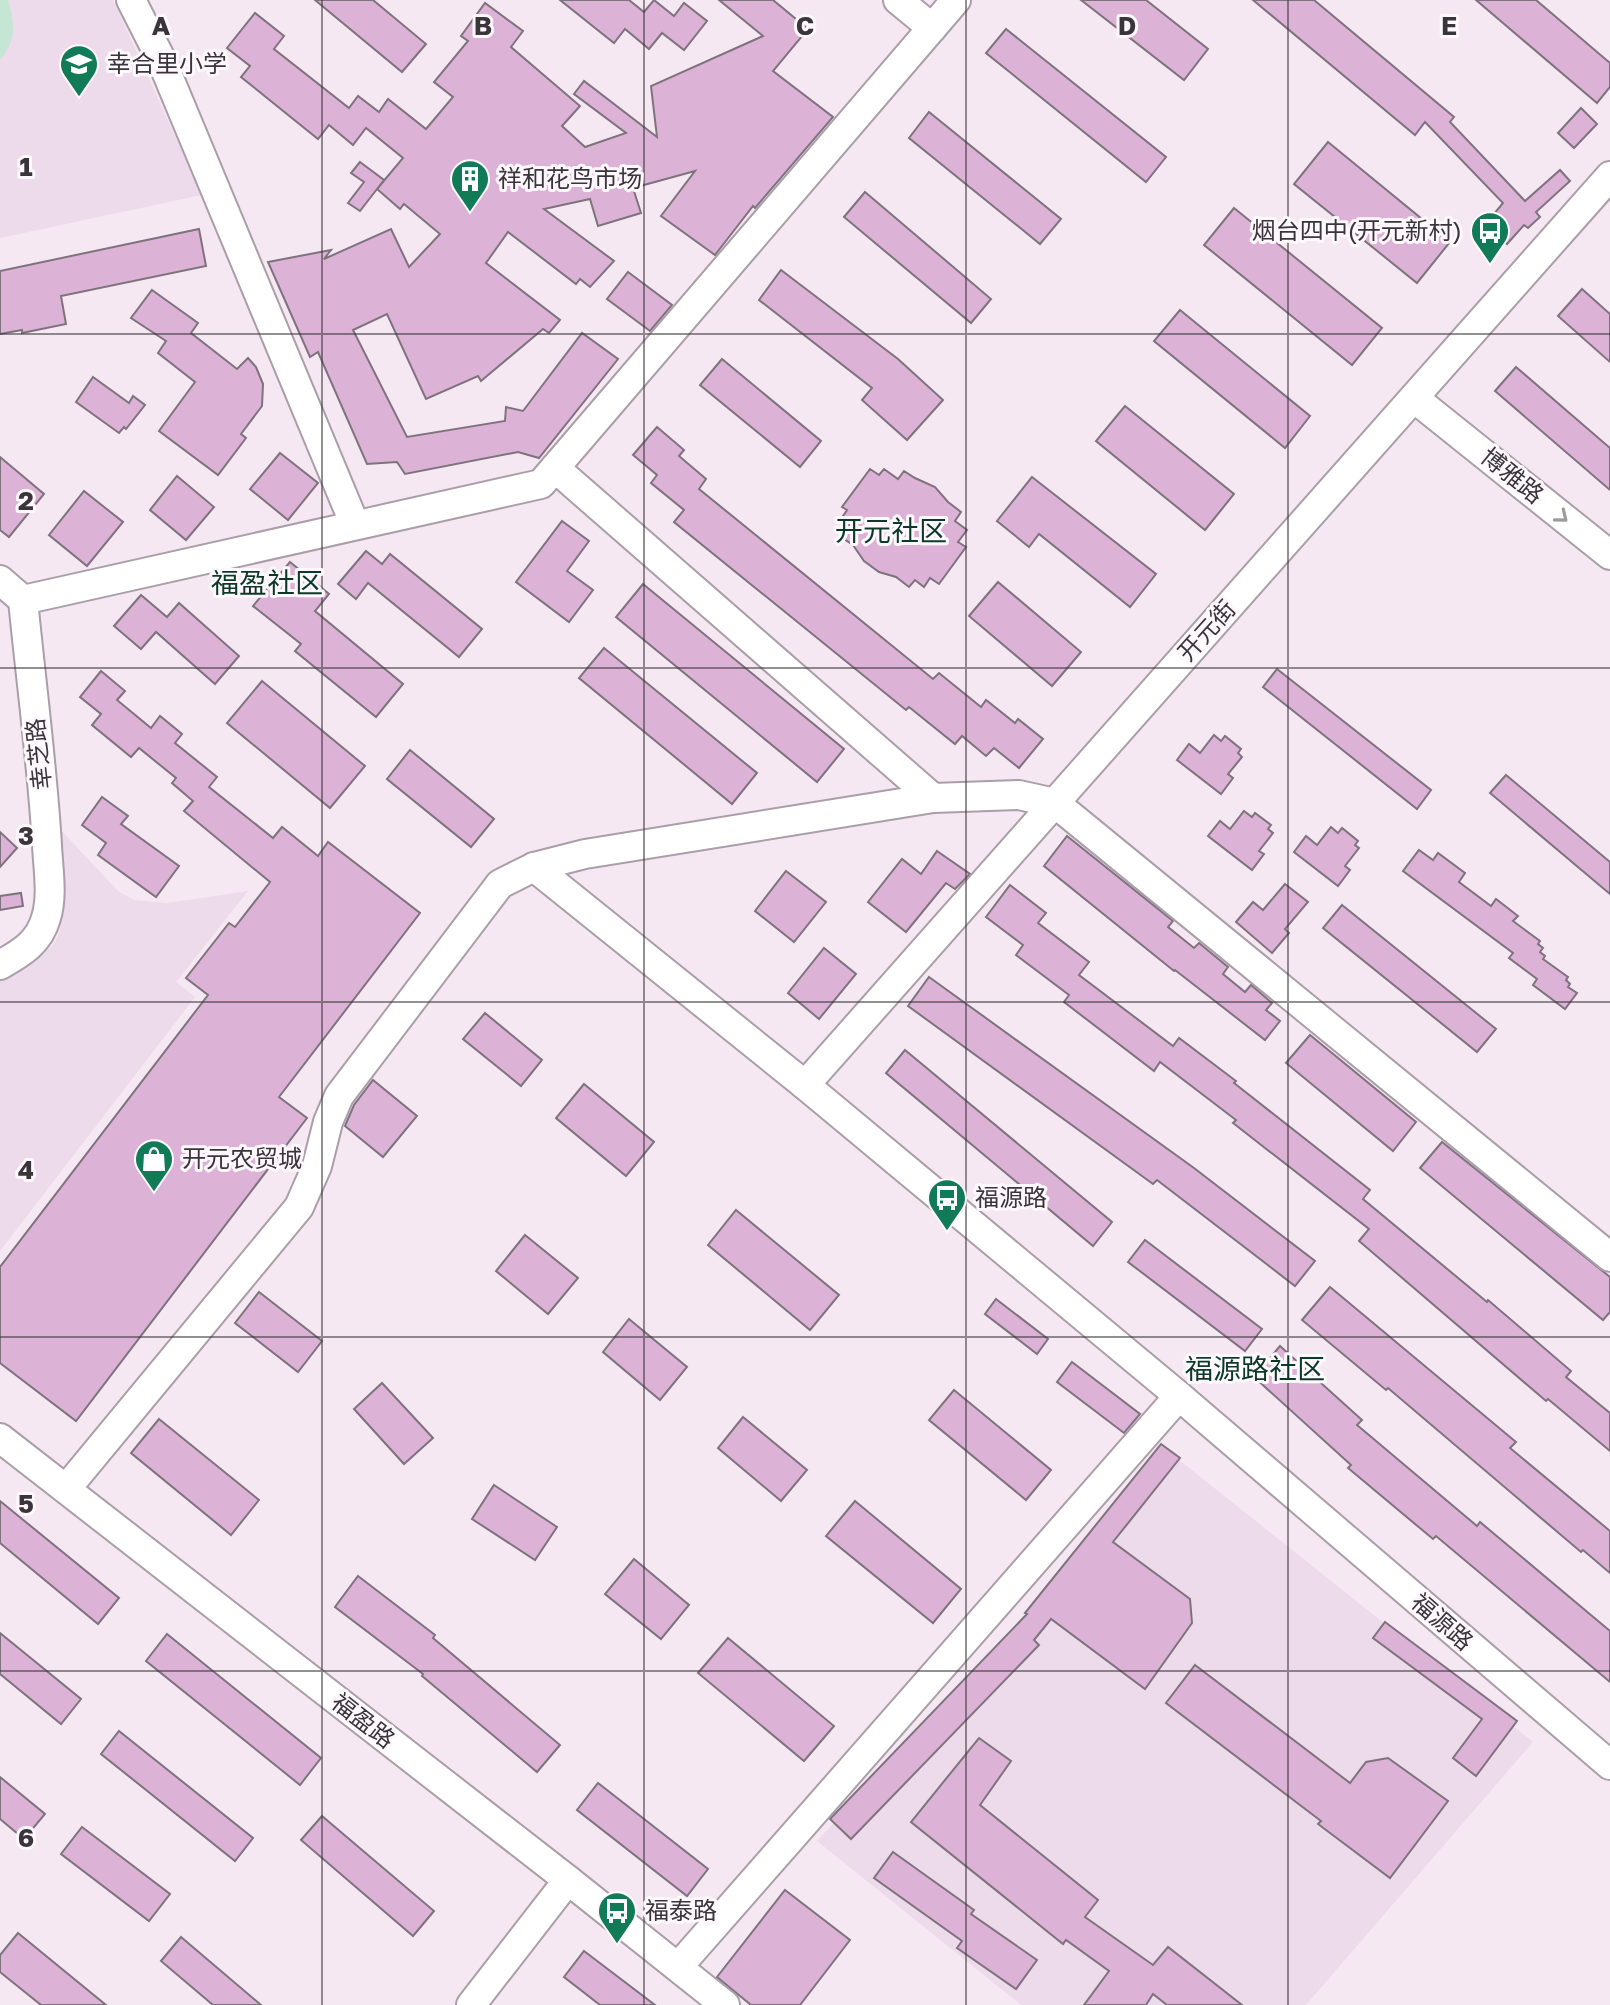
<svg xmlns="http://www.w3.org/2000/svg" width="1610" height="2005" viewBox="0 0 1610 2005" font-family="'Golos Text','Noto Sans SC',sans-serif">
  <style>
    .built { fill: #eddaea }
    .green { fill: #c6e6d5 }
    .building { fill: #dcb3d6; stroke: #7e737d; stroke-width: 2 }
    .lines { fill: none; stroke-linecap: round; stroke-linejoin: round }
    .minor-casing { stroke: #aa9ea8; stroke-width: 32 }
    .minor { stroke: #fff; stroke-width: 28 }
    .oneway { stroke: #9c9a9c }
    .grid { fill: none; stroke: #3a353a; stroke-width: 2; stroke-opacity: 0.55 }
    .labels { text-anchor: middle; stroke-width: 6; stroke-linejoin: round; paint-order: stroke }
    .poi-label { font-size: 24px; fill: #3a353a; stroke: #fef8fd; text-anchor: start }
    .street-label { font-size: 24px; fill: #3a353a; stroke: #fef8fd }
    .quarter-label { font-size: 28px; fill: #0a3927; stroke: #fef8fd }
    .grid-label { font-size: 26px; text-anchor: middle; font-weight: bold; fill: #3a353a; stroke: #fef8fd; stroke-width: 6; stroke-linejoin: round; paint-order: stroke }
  </style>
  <rect width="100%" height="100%" fill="#f6e8f3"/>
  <g class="built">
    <path d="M 0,0 L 113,0 L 202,195 L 0,238 Z"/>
    <path d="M 57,826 L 118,891 L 134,900 L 167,903 L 248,891 L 176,982 L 195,997 L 0,1251 L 0,973 L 38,959 L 53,945 L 60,931 L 61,902 Z"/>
    <path d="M 1168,1451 L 1533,1742 L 1306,2005 L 1021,2005 L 817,1841 L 1015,1626 Z"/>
  </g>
  <path class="green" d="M 0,0 L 8,0 C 15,25 17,39 0,60 Z"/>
  <g class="building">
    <path d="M 315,0 L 373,0 L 426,44 L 402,72 Z"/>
    <path d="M 560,0 L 629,0 L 644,12 L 654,0 L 674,16 L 684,3 L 707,21 L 684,50 L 662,33 L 649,49 L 625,29 L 614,43 Z"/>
    <path d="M 719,0 L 773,0 L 808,29 L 773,71 L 833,117 L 755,208 L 753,206 L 715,255 L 661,216 L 695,171 L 633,188 L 641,213 L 598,226 L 590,199 L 544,209 L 614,261 L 590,287 L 580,279 L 576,284 L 508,232 L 486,263 L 560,320 L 549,333 L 543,329 L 481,381 L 478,376 L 426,399 L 387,314 L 353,330 L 407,437 L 505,421 L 506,407 L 523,411 L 582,333 L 618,359 L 539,458 L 518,452 L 405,474 L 397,462 L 367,464 L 318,352 L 310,357 L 268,262 L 331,250 L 324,259 L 391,229 L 409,267 L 440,234 L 404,204 L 400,209 L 377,189 L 403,158 L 366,128 L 353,145 L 329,125 L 318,139 L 241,77 L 250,66 L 227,48 L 255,13 L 284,36 L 274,49 L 349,108 L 358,96 L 379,112 L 388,99 L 426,129 L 453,97 L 434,82 L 468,41 L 461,36 L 485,3 L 523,31 L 511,47 L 580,106 L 562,126 L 585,147 L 626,133 L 574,94 L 584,81 L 657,137 L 651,86 L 763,36 Z"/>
    <path d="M 1081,0 L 1146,0 L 1208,49 L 1184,80 Z"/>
    <path d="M 1253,0 L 1314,0 L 1454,117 L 1450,122 L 1525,201 L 1560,170 L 1570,181 L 1536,212 L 1540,217 L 1528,228 L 1524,225 L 1507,244 L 1485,225 L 1503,203 L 1425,122 L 1415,135 Z"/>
    <path d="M 1476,0 L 1536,0 L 1610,63 L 1610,87 L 1597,103 Z"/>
    <path d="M 1006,29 L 1166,157 L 1146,182 L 986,53 Z"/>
    <path d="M 1581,108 L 1597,124 L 1574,148 L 1558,133 Z"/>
    <path d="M 929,112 L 1061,219 L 1040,244 L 909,138 Z"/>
    <path d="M 1328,142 L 1450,242 L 1417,283 L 1294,184 Z"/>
    <path d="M 360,162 L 384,180 L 360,211 L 348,203 L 364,182 L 351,173 Z"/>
    <path d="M 865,192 L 991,299 L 971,323 L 844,217 Z"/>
    <path d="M 1234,208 L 1382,328 L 1352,365 L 1204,245 Z"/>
    <path d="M 199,229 L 206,266 L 61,296 L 66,324 L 22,333 L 22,330 L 0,334 L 0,271 Z"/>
    <path d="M 781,270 L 898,359 L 943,400 L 907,440 L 862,400 L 872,388 L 759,300 Z"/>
    <path d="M 628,272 L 672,305 L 650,331 L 607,299 Z"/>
    <path d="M 1582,289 L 1610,314 L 1610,362 L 1558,316 Z"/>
    <path d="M 152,290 L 198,323 L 191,333 L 237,369 L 248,358 L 256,367 L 263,384 L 262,406 L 241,434 L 246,438 L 218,475 L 159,431 L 195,382 L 158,353 L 166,341 L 131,318 Z"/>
    <path d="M 1180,310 L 1310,416 L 1285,448 L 1154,341 Z"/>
    <path d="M 722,359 L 821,441 L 800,467 L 700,385 Z"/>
    <path d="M 1516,367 L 1610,448 L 1610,490 L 1495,391 Z"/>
    <path d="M 93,377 L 129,403 L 133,396 L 145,405 L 126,429 L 124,427 L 119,433 L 76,402 Z"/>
    <path d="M 1125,406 L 1234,494 L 1205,530 L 1096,441 Z"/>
    <path d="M 657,427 L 684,450 L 679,456 L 706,479 L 699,489 L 933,679 L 939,673 L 981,707 L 986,700 L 1015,723 L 1018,719 L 1043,739 L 1019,768 L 994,748 L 986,756 L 962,736 L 955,744 L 909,707 L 906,710 L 674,522 L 684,510 L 651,483 L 657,475 L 633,455 Z"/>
    <path d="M 280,453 L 318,483 L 288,520 L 250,489 Z"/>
    <path d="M 0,457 L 44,494 L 9,537 L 0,530 Z"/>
    <path d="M 870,469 L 879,475 L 884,469 L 898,479 L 904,471 L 915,478 L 935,487 L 948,502 L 961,512 L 955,521 L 967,530 L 958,542 L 966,547 L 939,584 L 930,578 L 924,587 L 915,580 L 909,587 L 896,577 L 879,572 L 864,561 L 853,545 L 841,537 L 850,526 L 841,519 L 847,510 L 842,507 Z"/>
    <path d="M 177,476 L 214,507 L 186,540 L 150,510 Z"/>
    <path d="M 1032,477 L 1156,574 L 1130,607 L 1039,534 L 1029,547 L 997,521 Z"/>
    <path d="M 84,491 L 123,522 L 87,566 L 49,535 Z"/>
    <path d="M 562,521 L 589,541 L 567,571 L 593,590 L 569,622 L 516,582 Z"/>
    <path d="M 366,551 L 382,564 L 390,554 L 482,629 L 459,657 L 368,583 L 356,599 L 338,584 Z"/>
    <path d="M 290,562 L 329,594 L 315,611 L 403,684 L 376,717 L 295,651 L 301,644 L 253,606 Z"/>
    <path d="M 998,582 L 1081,652 L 1052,686 L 969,616 Z"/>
    <path d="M 643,584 L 844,749 L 817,782 L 616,617 Z"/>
    <path d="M 141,595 L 167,617 L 179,603 L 239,656 L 215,684 L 156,632 L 141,649 L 114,626 Z"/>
    <path d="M 604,648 L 757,773 L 732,804 L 579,678 Z"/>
    <path d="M 1277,669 L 1431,790 L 1417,809 L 1263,687 Z"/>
    <path d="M 101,671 L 125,691 L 117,700 L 151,728 L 160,716 L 182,734 L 175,743 L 217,777 L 209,787 L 273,838 L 282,827 L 318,856 L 328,842 L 420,913 L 279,1097 L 307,1118 L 76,1421 L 0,1363 L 0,1267 L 208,995 L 186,978 L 229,923 L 235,927 L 270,882 L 184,811 L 193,801 L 172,783 L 176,778 L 139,748 L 131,757 L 92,725 L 101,714 L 80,697 Z"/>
    <path d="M 262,681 L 365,766 L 330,808 L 227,723 Z"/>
    <path d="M 1214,735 L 1221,741 L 1225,736 L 1241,749 L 1238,753 L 1242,757 L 1228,774 L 1233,778 L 1221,794 L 1177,760 L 1189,744 L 1200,753 Z"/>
    <path d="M 410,750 L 494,819 L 471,847 L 387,779 Z"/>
    <path d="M 1506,775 L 1610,862 L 1610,894 L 1490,793 Z"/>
    <path d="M 102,797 L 128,816 L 121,824 L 179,866 L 156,897 L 98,855 L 106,843 L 82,825 Z"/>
    <path d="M 1244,811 L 1252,817 L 1255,813 L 1271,825 L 1268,829 L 1273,833 L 1259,851 L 1264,854 L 1252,870 L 1208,836 L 1220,821 L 1230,829 Z"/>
    <path d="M 1331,827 L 1338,833 L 1342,828 L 1358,841 L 1355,845 L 1359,848 L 1345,866 L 1350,870 L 1338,886 L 1294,852 L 1306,836 L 1317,845 Z"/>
    <path d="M 0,832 L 17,848 L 0,867 Z"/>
    <path d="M 1067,836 L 1173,921 L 1168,927 L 1194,948 L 1199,943 L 1228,967 L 1223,974 L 1245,992 L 1251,985 L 1272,1003 L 1266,1010 L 1280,1021 L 1265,1040 L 1175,970 L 1174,971 L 1044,866 Z"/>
    <path d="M 1419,850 L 1433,860 L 1438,853 L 1465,873 L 1459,882 L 1491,906 L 1496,899 L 1518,916 L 1513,921 L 1540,941 L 1538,944 L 1543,948 L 1540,952 L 1545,956 L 1543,959 L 1568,977 L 1566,980 L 1570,984 L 1568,987 L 1577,993 L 1565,1009 L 1533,985 L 1537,979 L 1509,958 L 1513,953 L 1403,871 Z"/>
    <path d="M 937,851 L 970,874 L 955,889 L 946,883 L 906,932 L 868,902 L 902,859 L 921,874 Z"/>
    <path d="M 786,871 L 826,902 L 794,942 L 755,911 Z"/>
    <path d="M 1285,884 L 1308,902 L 1285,929 L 1289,933 L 1272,953 L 1236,922 L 1253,902 L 1263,910 Z"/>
    <path d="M 1010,885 L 1046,913 L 1038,923 L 1089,962 L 1079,975 L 1173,1046 L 1179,1038 L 1236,1081 L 1234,1083 L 1370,1190 L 1363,1199 L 1487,1302 L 1488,1300 L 1571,1371 L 1566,1377 L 1610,1413 L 1610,1451 L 1548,1399 L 1546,1401 L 1359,1241 L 1369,1229 L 1233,1123 L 1236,1120 L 1160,1062 L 1154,1071 L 1064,1002 L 1069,995 L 1016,955 L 1023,945 L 986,917 Z"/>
    <path d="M 21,893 L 23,906 L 0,910 L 0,896 Z"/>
    <path d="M 1342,905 L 1496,1029 L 1477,1052 L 1323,928 Z"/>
    <path d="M 824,948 L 856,974 L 819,1019 L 788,993 Z"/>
    <path d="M 929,977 L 1194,1168 L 1315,1261 L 1295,1286 L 1157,1180 L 1153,1184 L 908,1006 Z"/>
    <path d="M 485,1013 L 542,1060 L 521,1086 L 463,1039 Z"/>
    <path d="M 1310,1035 L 1416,1122 L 1393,1151 L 1286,1063 Z"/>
    <path d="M 905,1050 L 1112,1222 L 1093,1246 L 886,1073 Z"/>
    <path d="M 373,1080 L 417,1116 L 383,1157 L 345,1126 L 354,1105 Z"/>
    <path d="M 584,1084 L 654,1142 L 626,1176 L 556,1118 Z"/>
    <path d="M 1442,1142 L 1610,1277 L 1610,1312 L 1603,1320 L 1420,1168 Z"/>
    <path d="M 736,1210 L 839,1295 L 810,1330 L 708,1245 Z"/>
    <path d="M 525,1235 L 578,1278 L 548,1314 L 496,1271 Z"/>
    <path d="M 1145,1240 L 1262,1329 L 1245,1351 L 1128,1262 Z"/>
    <path d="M 1330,1287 L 1516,1442 L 1510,1448 L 1610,1531 L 1610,1573 L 1583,1550 L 1581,1552 L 1388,1388 L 1386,1390 L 1302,1320 Z"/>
    <path d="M 259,1292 L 322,1341 L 298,1372 L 235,1323 Z"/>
    <path d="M 996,1299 L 1048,1339 L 1037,1354 L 985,1314 Z"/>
    <path d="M 629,1319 L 687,1367 L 660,1400 L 603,1352 Z"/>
    <path d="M 1280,1346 L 1362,1420 L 1357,1425 L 1477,1526 L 1480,1522 L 1610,1631 L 1610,1682 L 1436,1536 L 1433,1539 L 1348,1468 L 1351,1465 L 1254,1377 Z"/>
    <path d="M 1072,1362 L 1140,1414 L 1124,1433 L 1057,1382 Z"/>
    <path d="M 382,1383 L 433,1438 L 404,1464 L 354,1409 Z"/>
    <path d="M 954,1390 L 1051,1470 L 1026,1500 L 929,1420 Z"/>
    <path d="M 743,1417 L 807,1470 L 781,1501 L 718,1448 Z"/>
    <path d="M 159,1419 L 259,1500 L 231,1535 L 131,1453 Z"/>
    <path d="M 1161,1444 L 1180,1458 L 1113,1542 L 1190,1599 L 1192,1623 L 1145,1689 L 1051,1619 L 1034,1640 L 1039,1645 L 851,1839 L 830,1819 L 1027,1614 L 1025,1613 Z"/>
    <path d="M 494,1485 L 557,1527 L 535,1560 L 472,1519 Z"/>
    <path d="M 0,1501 L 119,1598 L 98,1624 L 0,1543 Z"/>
    <path d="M 855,1501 L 961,1589 L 933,1623 L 826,1536 Z"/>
    <path d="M 634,1559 L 689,1605 L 661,1639 L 605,1594 Z"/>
    <path d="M 358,1576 L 435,1635 L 433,1638 L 560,1745 L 537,1772 L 422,1676 L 423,1674 L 335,1607 Z"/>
    <path d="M 1385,1622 L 1517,1721 L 1476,1776 L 1453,1758 L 1482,1719 L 1373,1638 Z"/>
    <path d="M 0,1633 L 81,1699 L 61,1724 L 0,1674 Z"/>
    <path d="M 167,1634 L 321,1758 L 300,1785 L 146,1661 Z"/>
    <path d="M 728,1638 L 834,1726 L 804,1761 L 698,1673 Z"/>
    <path d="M 1195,1665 L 1350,1783 L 1366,1762 L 1388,1758 L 1448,1801 L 1390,1878 L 1318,1824 L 1321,1821 L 1166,1703 Z"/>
    <path d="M 119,1731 L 253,1838 L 235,1861 L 101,1754 Z"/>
    <path d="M 979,1738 L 1011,1761 L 980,1805 L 1098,1900 L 1085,1917 L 1153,1965 L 1168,1947 L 1242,2005 L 1167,2005 L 1153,1994 L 1146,2005 L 1084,2005 L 1109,1971 L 1066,1940 L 1063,1944 L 911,1822 Z"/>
    <path d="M 0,1777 L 45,1814 L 24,1839 L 0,1819 Z"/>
    <path d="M 598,1783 L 708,1869 L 687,1896 L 577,1810 Z"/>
    <path d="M 322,1816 L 434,1911 L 413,1936 L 301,1840 Z"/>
    <path d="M 82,1827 L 170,1894 L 149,1921 L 61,1854 Z"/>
    <path d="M 893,1852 L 974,1910 L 971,1914 L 1037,1960 L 1016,1989 L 957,1948 L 962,1941 L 874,1878 Z"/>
    <path d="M 785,1890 L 850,1940 L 800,2005 L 751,2005 L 717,1977 Z"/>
    <path d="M 18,1933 L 106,2005 L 41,2005 L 0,1972 L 0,1955 Z"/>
    <path d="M 181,1937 L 261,2005 L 213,2005 L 161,1961 Z"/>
    <path d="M 584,1951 L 655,2005 L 600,2005 L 564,1977 Z"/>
  </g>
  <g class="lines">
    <defs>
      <g id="minor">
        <path d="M 131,0 L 161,59 L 355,525"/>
        <path d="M 898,0 L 932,28"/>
        <path d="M 1414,398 L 1610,555"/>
        <path d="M 555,468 L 933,798"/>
        <path d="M 0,580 L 23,600 C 31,681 42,763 47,845 C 48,868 53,896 46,918 C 39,943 21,953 0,965"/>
        <path d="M 23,600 L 541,484 L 956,0"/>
        <path d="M 534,867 L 805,1085 L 1179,1396 L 1610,1765"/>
        <path d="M 805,1085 L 1610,176"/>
        <path d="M 0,1438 L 568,1880 L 725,2005"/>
        <path d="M 66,1489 L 299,1207 L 317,1166 L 328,1122 L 339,1096 L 500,884 L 534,867 L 585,854 L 933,798 L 1019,795 L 1055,803 L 1610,1257"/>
        <path d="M 678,1967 L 1179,1396"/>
        <path d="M 471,2005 L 568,1880"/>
      </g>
    </defs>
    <use href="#minor" class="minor-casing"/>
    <use href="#minor" class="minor"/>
  </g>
  <defs><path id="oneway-chevron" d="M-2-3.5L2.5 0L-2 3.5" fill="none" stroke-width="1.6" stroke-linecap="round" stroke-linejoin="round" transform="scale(2)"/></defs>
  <use class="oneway" href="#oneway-chevron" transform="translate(1562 517) rotate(39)"/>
  <path class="grid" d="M 322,0 L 322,2005M 644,0 L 644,2005M 966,0 L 966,2005M 1288,0 L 1288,2005M 0,334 L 1610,334M 0,668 L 1610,668M 0,1002 L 1610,1002M 0,1337 L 1610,1337M 0,1671 L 1610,1671"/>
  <defs>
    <symbol id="school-pin" viewBox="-11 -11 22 30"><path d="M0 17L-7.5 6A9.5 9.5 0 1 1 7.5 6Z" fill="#107b56" stroke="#fef8fd"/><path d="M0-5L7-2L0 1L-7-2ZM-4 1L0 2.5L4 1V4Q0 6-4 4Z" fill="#fff"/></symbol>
    <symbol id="building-pin" viewBox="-11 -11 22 30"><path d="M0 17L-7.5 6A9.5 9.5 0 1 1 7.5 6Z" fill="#107b56" stroke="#fef8fd"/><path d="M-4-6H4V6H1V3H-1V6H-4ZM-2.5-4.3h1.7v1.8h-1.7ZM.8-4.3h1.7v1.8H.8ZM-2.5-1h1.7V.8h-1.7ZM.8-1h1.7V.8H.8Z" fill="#fff"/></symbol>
    <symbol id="bus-pin" viewBox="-11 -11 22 30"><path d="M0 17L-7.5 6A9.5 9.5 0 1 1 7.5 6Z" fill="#107b56" stroke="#fef8fd"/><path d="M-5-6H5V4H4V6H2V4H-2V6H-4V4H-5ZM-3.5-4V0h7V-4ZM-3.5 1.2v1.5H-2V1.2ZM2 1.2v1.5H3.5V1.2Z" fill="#fff"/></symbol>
    <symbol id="shop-pin" viewBox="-11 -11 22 30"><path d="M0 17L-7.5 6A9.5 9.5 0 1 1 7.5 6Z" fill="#107b56" stroke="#fef8fd"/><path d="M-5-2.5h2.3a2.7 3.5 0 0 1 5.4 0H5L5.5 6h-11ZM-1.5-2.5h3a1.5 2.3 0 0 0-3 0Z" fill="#fff"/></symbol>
  </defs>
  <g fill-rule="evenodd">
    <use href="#school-pin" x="57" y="42" width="44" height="60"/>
    <use href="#building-pin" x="448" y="157" width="44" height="60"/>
    <use href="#bus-pin" x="1468" y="209" width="44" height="60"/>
    <use href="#shop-pin" x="132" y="1137" width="44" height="60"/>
    <use href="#bus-pin" x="925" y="1176" width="44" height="60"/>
    <use href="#bus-pin" x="595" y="1889" width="44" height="60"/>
  </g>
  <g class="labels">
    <g class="poi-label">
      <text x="107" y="72">幸合里小学</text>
      <text x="498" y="187">祥和花鸟市场</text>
      <text x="1462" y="239" text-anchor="end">烟台四中(开元新村)</text>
      <text x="182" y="1167">开元农贸城</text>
      <text x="975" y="1206">福源路</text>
      <text x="645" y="1919">福泰路</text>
    </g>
    <g class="street-label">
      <text transform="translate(1512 476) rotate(39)" y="8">博雅路</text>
      <text transform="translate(1207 631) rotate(-48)" y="8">开元街</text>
      <text transform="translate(39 754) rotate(-96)" y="8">幸芝路</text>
      <text transform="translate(1442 1622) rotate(41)" y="8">福源路</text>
      <text transform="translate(363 1721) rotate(38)" y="8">福盈路</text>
    </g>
    <g class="quarter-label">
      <text x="891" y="541">开元社区</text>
      <text x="267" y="593">福盈社区</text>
      <text x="1255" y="1379">福源路社区</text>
    </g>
  </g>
  <g class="grid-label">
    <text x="161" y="35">A</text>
    <text x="483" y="35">B</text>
    <text x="805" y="35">C</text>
    <text x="1127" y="35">D</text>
    <text x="1449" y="35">E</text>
    <text x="26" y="176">1</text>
    <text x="26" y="510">2</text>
    <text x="26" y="845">3</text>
    <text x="26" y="1179">4</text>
    <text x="26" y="1513">5</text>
    <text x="26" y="1847">6</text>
  </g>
</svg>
